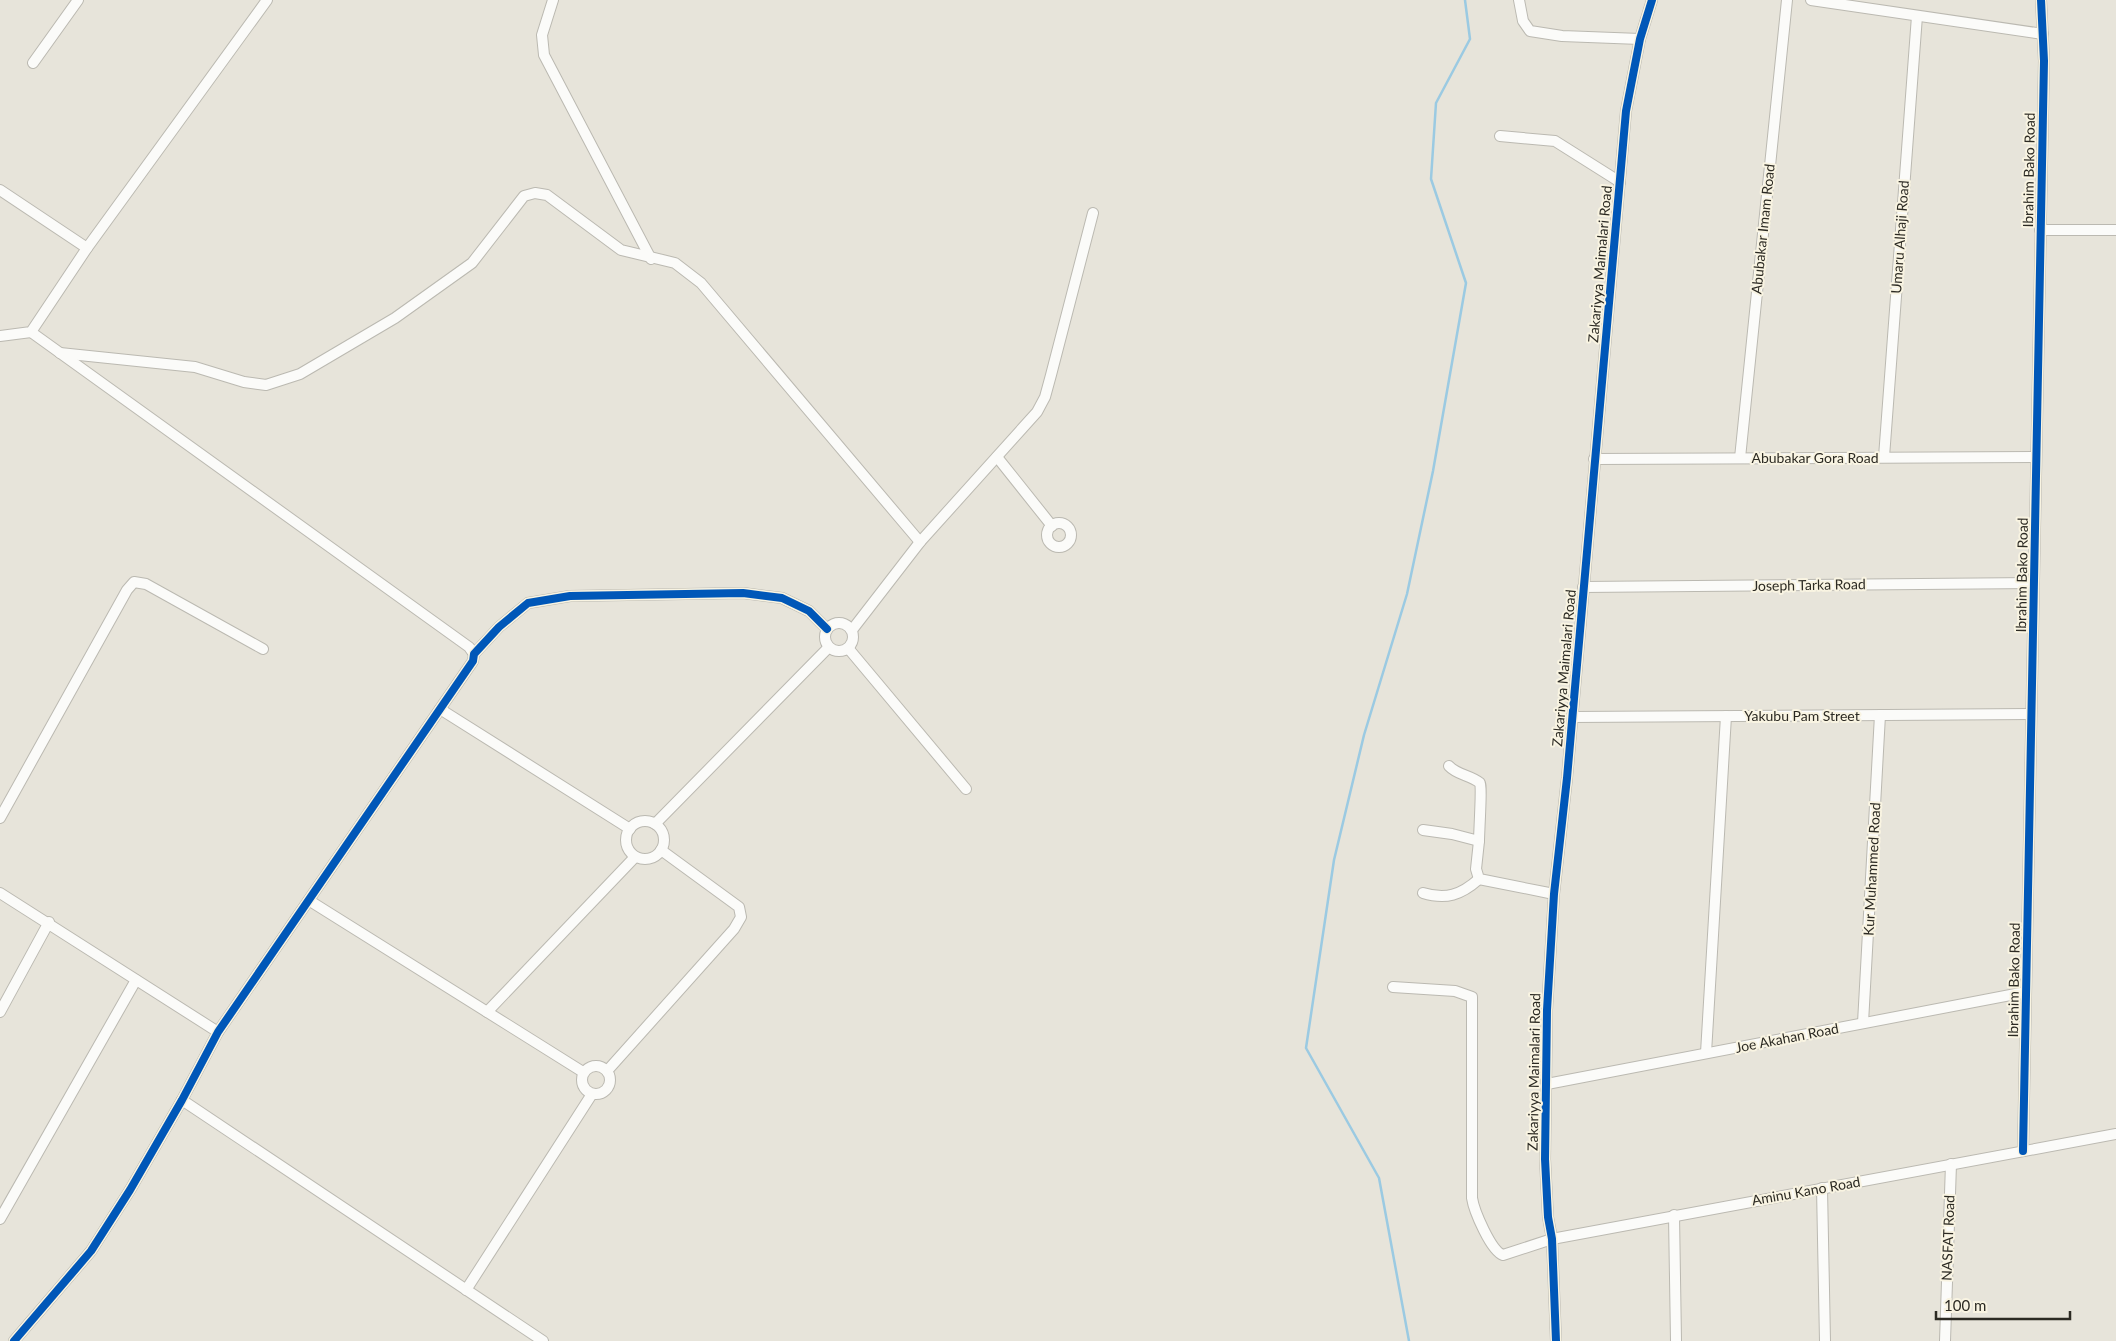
<svg xmlns="http://www.w3.org/2000/svg" width="2116" height="1341" viewBox="0 0 2116 1341" font-family="Lato,sans-serif">
  <style>
    .lines { fill: none; stroke-linecap: round; stroke-linejoin: round }
    .stream { stroke: #9bcae2; stroke-width: 2.5 }
    .minor-casing { stroke: #bbb9b1; stroke-width: 12 }
    .minor { stroke: #fbfbf9; stroke-width: 10 }
    .cycleway-casing { stroke: #f9f4e2; stroke-width: 11 }
    .cycleway { stroke: #0057b8; stroke-width: 8 }
    .labels { text-anchor: middle; stroke-width: 4; stroke-linejoin: round; paint-order: stroke }
    .street-label { font-size: 14px; fill: #2c2a23; stroke: #f9f4e2 }
  </style>
  <rect width="100%" height="100%" fill="#e7e4da"/>
  <g class="lines">
    <path class="stream" d="M 1409,1341 L 1379,1178 L 1306,1048 L 1334,860 L 1364,735 L 1407,594 L 1433,471 L 1466,283 L 1431,179 L 1436,103 L 1470,39 L 1465,0"/>
    <defs>
      <g id="minor">
        <path d="M 553,0 L 542,35 L 544,55 L 651,259"/>
        <path d="M 1519,0 L 1523,21 L 1530,31 L 1562,36 L 1640,39"/>
        <path d="M 1811,0 L 2043,34"/>
        <path d="M 33,63 L 78,0"/>
        <path d="M 1500,136 L 1555,141 L 1620,182"/>
        <path d="M 0,190 L 87,248"/>
        <path d="M 2040,230 L 2116,230"/>
        <path d="M 31,332 L 469,647 L 474,654"/>
        <path d="M 0,336 L 31,332 L 87,248 L 267,0"/>
        <path d="M 60,353 L 195,367 L 244,382 L 266,385 L 300,374 L 395,318 L 472,263 L 524,196 L 535,193 L 547,195 L 621,250 L 675,263 L 701,283 L 920,542"/>
        <path d="M 997,457 L 1052,526"/>
        <path d="M 1884,457 L 1917,16"/>
        <path d="M 1740,458 L 1787,0"/>
        <path d="M 1594,459 L 2036,457"/>
        <circle cx="1059" cy="535" r="12"/>
        <path d="M 1583,587 L 2034,583"/>
        <circle cx="839" cy="637" r="14"/>
        <path d="M 852,630 L 920,542 L 1037,412 L 1045,397 L 1051,375 L 1093,213"/>
        <path d="M 848,648 L 966,789"/>
        <path d="M 440,709 L 630,829"/>
        <path d="M 1572,717 L 2031,714"/>
        <path d="M 0,818 L 127,590 L 134,582 L 146,584 L 263,649"/>
        <circle cx="645" cy="840" r="19"/>
        <path d="M 655,824 L 829,647"/>
        <path d="M 1423,830 L 1452,834 L 1479,841 C 1479,833 1482,785 1480,783 C 1470,775 1457,775 1449,766"/>
        <path d="M 1479,841 L 1476,869 L 1479,879 L 1554,894"/>
        <path d="M 0,893 L 218,1032"/>
        <path d="M 1423,893 C 1446,900 1461,895 1479,879"/>
        <path d="M 310,901 L 583,1072"/>
        <path d="M 1393,987 L 1455,991 L 1472,997 L 1472,1198 C 1474,1211 1491,1251 1503,1255 L 1552,1239 L 2116,1134"/>
        <path d="M 0,1012 L 49,922"/>
        <path d="M 487,1012 L 635,857"/>
        <path d="M 1863,1023 L 1880,715"/>
        <path d="M 1706,1053 L 1726,716"/>
        <circle cx="596" cy="1080" r="14"/>
        <path d="M 607,1071 L 734,929 L 741,917 L 739,907 L 661,850"/>
        <path d="M 1547,1084 L 2026,992"/>
        <path d="M 182,1100 L 543,1341"/>
        <path d="M 2023,1151 L 2044,61 L 2041,0"/>
        <path d="M 1822,1188 L 1825,1341"/>
        <path d="M 1674,1215 L 1676,1341"/>
        <path d="M 0,1219 L 136,980"/>
        <path d="M 466,1290 L 592,1094"/>
        <path d="M 14,1341 L 91,1251 L 130,1190 L 182,1100 L 218,1032 L 440,709 L 473,661 L 474,654 L 499,627 L 528,603 L 570,596 L 743,593 L 782,598 L 809,611 L 827,629"/>
        <path d="M 1556,1341 L 1552,1239 L 1548,1217 L 1545,1159 L 1547,1010 L 1554,894 L 1567,778 L 1626,111 L 1640,39 L 1652,0"/>
        <path d="M 1945,1341 L 1951,1164"/>
      </g>
    </defs>
    <use href="#minor" class="minor-casing"/>
    <use href="#minor" class="minor"/>
    <defs>
      <g id="cycleway">
        <path d="M 2023,1151 L 2044,61 L 2041,0"/>
        <path d="M 14,1341 L 91,1251 L 130,1190 L 182,1100 L 218,1032 L 440,709 L 473,661 L 474,654 L 499,627 L 528,603 L 570,596 L 743,593 L 782,598 L 809,611 L 827,629"/>
        <path d="M 1556,1341 L 1552,1239 L 1548,1217 L 1545,1159 L 1547,1010 L 1554,894 L 1567,778 L 1626,111 L 1640,39 L 1652,0"/>
      </g>
    </defs>
    <use href="#cycleway" class="cycleway-casing"/>
    <use href="#cycleway" class="cycleway"/>
  </g>
  <g class="labels">
    <g class="street-label">
      <text transform="translate(2029 170) rotate(-89)" y="5">Ibrahim Bako Road</text>
      <text transform="translate(1763 229) rotate(-84)" y="5">Abubakar Imam Road</text>
      <text transform="translate(1900 237) rotate(-86)" y="5">Umaru Alhaji Road</text>
      <text transform="translate(1600 264) rotate(-85)" y="5">Zakariyya Maimalari Road</text>
      <text x="1815" y="463">Abubakar Gora Road</text>
      <text transform="translate(2022 575) rotate(-89)" y="5">Ibrahim Bako Road</text>
      <text transform="translate(1809 585) rotate(-1)" y="5">Joseph Tarka Road</text>
      <text transform="translate(1564 668) rotate(-85)" y="5">Zakariyya Maimalari Road</text>
      <text x="1802" y="721">Yakubu Pam Street</text>
      <text transform="translate(1872 869) rotate(-87)" y="5">Kur Muhammed Road</text>
      <text transform="translate(2014 980) rotate(-89)" y="5">Ibrahim Bako Road</text>
      <text transform="translate(1787 1038) rotate(-11)" y="5">Joe Akahan Road</text>
      <text transform="translate(1534 1072) rotate(-89)" y="5">Zakariyya Maimalari Road</text>
      <text transform="translate(1806 1191) rotate(-10)" y="5">Aminu Kano Road</text>
      <text transform="translate(1948 1238) rotate(-88)" y="5">NASFAT Road</text>
    </g>
  </g>
  <path d="M1936 1311v8h134v-8" fill="none" stroke="#2c2a23" stroke-width="2.5"/>
  <text x="1944" y="1311" font-size="15" fill="#2c2a23" stroke="#f9f4e2" stroke-width="4" paint-order="stroke">100 m</text>
</svg>
